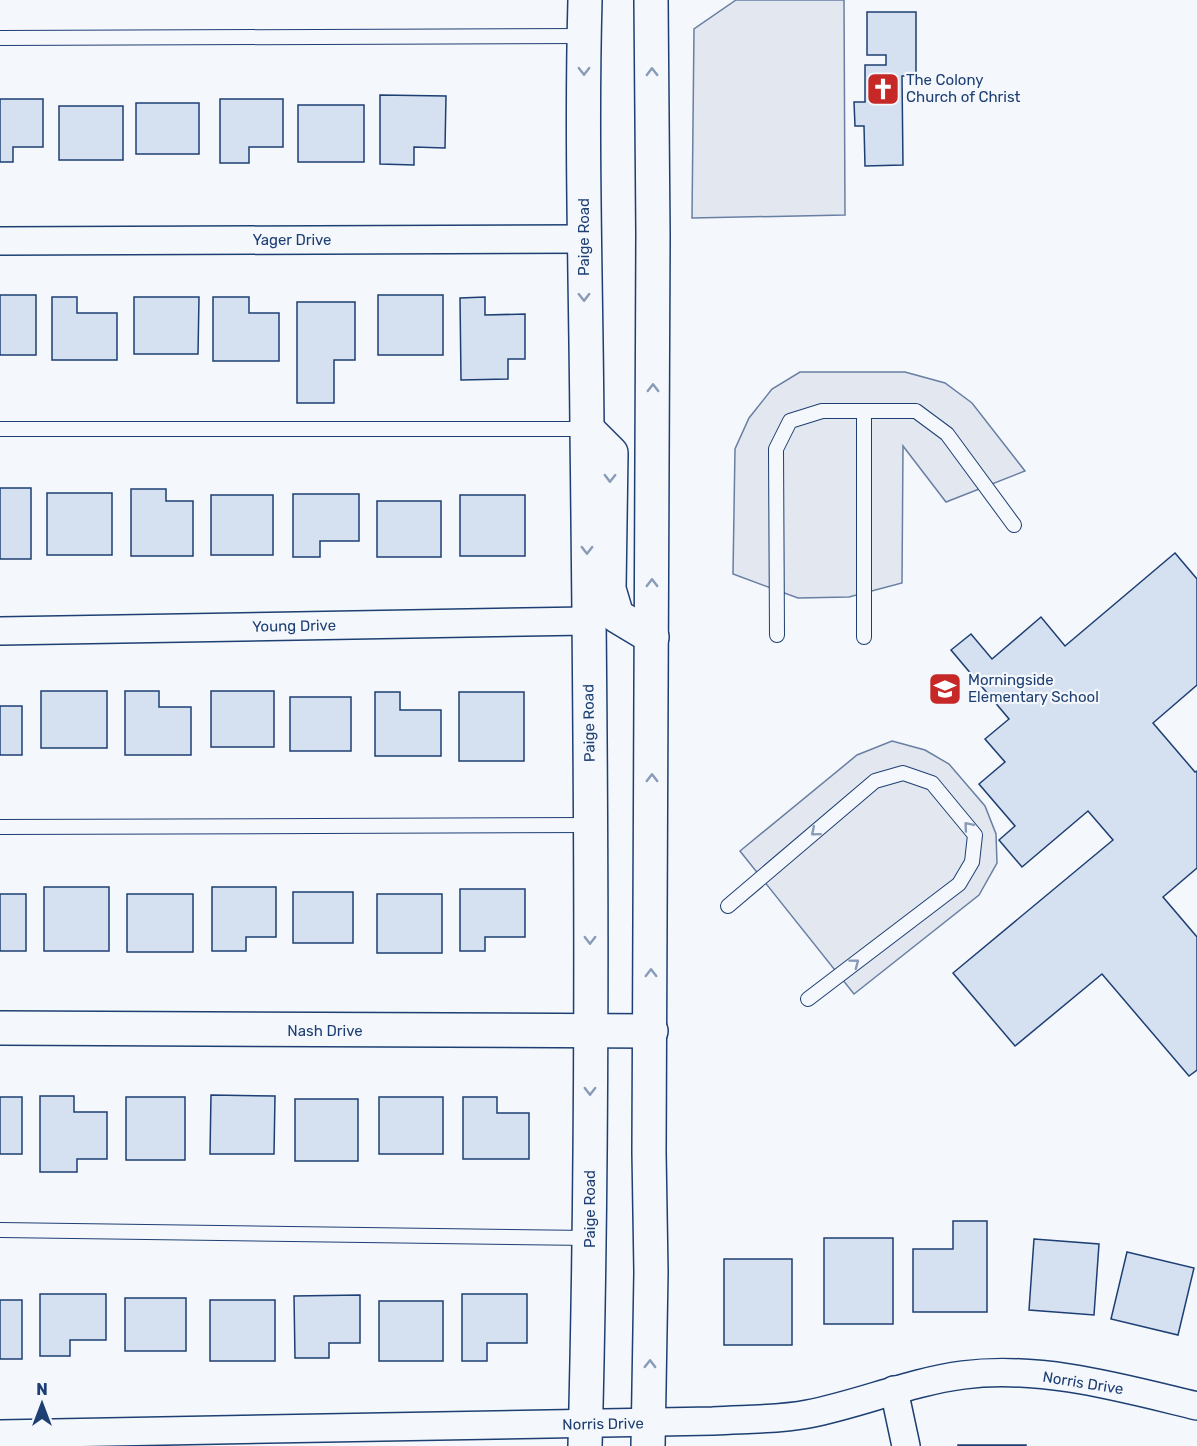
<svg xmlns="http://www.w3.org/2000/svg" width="1197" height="1446" viewBox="0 0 1197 1446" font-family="Rubik,sans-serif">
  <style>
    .parking { fill: #e3e8f0; stroke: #687fa3; stroke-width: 1.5 }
    .building { fill: #d5e0f0; stroke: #1d3f73; stroke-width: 1.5 }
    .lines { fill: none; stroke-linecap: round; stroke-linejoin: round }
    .service-casing { stroke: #1d3f73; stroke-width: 16 }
    .minor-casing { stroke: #1d3f73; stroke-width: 30 }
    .tertiary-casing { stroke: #1d3f73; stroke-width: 36 }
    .secondary-casing { stroke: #1d3f73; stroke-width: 36 }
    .service { stroke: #f4f7fb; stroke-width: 14 }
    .minor { stroke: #f4f7fb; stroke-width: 27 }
    .tertiary { stroke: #f4f7fb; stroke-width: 33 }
    .secondary { stroke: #f4f7fb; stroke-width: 33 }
    .oneway { stroke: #889bb7 }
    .labels { text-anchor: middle; stroke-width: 4.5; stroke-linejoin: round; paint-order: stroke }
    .poi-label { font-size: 15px; fill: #1d3f73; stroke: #f4f7fb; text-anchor: start }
    .street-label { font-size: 15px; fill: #1d3f73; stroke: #f4f7fb }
  </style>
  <rect width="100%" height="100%" fill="#f4f7fb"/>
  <g class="parking">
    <path d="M 736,0 L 844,0 L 845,215 L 692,218 L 694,29 Z"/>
    <path d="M 800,372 L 905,372 L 945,383 L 972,403 L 1025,471 L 946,502 L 903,446 L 902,583 L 849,597 L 798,598 L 733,574 L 735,449 L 749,418 L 772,389 Z"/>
    <path d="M 892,741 L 925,750 L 949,764 L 985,806 L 996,834 L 997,863 L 979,895 L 854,994 L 740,851 L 857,755 Z"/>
  </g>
  <g class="building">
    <path d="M 867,12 L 916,12 L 916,76 L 902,76 L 903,165 L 865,166 L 864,126 L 855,126 L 854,102 L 865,102 L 865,65 L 886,65 L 886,55 L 867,55 Z"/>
    <path d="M 380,95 L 446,96 L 445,148 L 414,147 L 414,165 L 380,164 Z"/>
    <path d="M 0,99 L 43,99 L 43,147 L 13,147 L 13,162 L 0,162 Z"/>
    <path d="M 220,99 L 283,99 L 283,147 L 249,147 L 249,163 L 220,163 Z"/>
    <rect x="136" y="103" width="63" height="51"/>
    <rect x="298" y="105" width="66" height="57"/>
    <rect x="59" y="106" width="64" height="54"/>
    <rect x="0" y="295" width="36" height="60"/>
    <rect x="378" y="295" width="65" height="60"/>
    <path d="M 52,297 L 77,297 L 77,313 L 117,313 L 117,360 L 52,360 Z"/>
    <path d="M 134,297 L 199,297 L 198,354 L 134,354 Z"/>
    <path d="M 213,297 L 249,297 L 249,313 L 279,313 L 279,361 L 213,361 Z"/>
    <path d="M 485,297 L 485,315 L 525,314 L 525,359 L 508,359 L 508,379 L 461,380 L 460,298 Z"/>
    <path d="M 297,302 L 355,302 L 355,360 L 334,360 L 334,403 L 297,403 Z"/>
    <rect x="0" y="488" width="31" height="71"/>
    <path d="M 131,489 L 166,489 L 166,501 L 193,501 L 193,556 L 131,556 Z"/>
    <rect x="47" y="493" width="65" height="62"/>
    <path d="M 293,494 L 359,494 L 359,541 L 320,541 L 320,557 L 293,557 Z"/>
    <rect x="211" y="495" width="62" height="60"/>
    <rect x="460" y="495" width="65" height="61"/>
    <rect x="377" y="501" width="64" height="56"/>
    <path d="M 1175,553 L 1197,579 L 1197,685 L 1153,723 L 1195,772 L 1197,771 L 1197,868 L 1163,897 L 1197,937 L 1197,1070 L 1189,1076 L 1102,974 L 1015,1046 L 953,973 L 1113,840 L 1088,811 L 1022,867 L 999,840 L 1015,826 L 979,784 L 1005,762 L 985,739 L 1009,719 L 951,650 L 971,634 L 992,659 L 1041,617 L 1065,646 Z"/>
    <rect x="41" y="691" width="66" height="57"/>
    <path d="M 125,691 L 159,691 L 159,707 L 191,707 L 191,755 L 125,755 Z"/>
    <rect x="211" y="691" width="63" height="56"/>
    <path d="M 375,692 L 400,692 L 400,710 L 441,710 L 441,756 L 375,756 Z"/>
    <rect x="459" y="692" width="65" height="69"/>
    <rect x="290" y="697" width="61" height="54"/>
    <rect x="0" y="706" width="22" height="49"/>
    <rect x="44" y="887" width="65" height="64"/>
    <path d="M 212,887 L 276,887 L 276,937 L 246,937 L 246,951 L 212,951 Z"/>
    <path d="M 460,889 L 525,889 L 525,937 L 485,937 L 485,951 L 460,951 Z"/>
    <rect x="293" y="892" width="60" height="51"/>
    <rect x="0" y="894" width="26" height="57"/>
    <rect x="127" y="894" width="66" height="58"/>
    <rect x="377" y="894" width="65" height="59"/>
    <path d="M 211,1095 L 275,1096 L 274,1154 L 210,1154 Z"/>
    <path d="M 40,1096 L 74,1096 L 74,1112 L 107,1112 L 107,1159 L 77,1159 L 77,1172 L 40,1172 Z"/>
    <rect x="0" y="1097" width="22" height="57"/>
    <rect x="126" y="1097" width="59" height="63"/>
    <rect x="379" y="1097" width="64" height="57"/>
    <path d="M 463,1097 L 497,1097 L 497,1113 L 529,1113 L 529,1159 L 463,1159 Z"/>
    <rect x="295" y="1099" width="63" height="62"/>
    <path d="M 953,1221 L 987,1221 L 987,1312 L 913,1312 L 913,1249 L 953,1249 Z"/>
    <rect x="824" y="1238" width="69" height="86"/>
    <path d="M 1034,1239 L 1099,1244 L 1094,1315 L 1029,1310 Z"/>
    <path d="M 1127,1252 L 1194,1268 L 1178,1335 L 1111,1319 Z"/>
    <rect x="724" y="1259" width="68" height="86"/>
    <path d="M 40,1294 L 106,1294 L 106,1340 L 70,1340 L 70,1356 L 40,1356 Z"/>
    <path d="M 462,1294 L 527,1294 L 527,1343 L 487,1343 L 487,1361 L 462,1361 Z"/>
    <path d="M 360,1295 L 360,1343 L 329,1343 L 329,1358 L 295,1358 L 294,1296 Z"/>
    <rect x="125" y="1298" width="61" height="53"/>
    <rect x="0" y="1300" width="22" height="59"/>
    <rect x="210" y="1300" width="65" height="61"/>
    <rect x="379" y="1301" width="64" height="60"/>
    <rect x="958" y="1445" width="68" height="1"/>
  </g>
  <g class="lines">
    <defs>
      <g id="service">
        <path d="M 0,38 L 584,36"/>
        <path d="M 864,411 L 864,637"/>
        <path d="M 0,429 L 587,429"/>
        <path d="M 777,635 L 776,449 L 790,421 L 822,411 L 916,411 L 947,434 L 1014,525"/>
        <path d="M 0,827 L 590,825"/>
        <path d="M 728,906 L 875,781 L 903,773 L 932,783 L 975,835 L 972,862 L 959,884 L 808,999"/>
        <path d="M 0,1230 L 589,1238"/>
      </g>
      <g id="minor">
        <path d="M 0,241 L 583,239"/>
        <path d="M 0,631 L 587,621"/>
        <path d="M 894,1390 L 906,1446"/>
        <path d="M 0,1434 L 713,1421 C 744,1419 778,1420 808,1414 C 860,1404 910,1382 963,1375 C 1042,1365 1122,1388 1197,1406"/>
      </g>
      <path id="tertiary" d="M 0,1028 L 651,1031"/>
      <g id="secondary">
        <path d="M 585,0 C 581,143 586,286 587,429 C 591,768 594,1107 585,1446"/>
        <path d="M 587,429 L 611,453 L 609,589 L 617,616 L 652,637"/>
        <path d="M 648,1446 L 651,1272 L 649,1152 L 653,234 L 651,0"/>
      </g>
    </defs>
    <use href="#service" class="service-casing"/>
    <use href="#minor" class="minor-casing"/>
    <use href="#tertiary" class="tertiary-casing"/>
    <use href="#secondary" class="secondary-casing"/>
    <use href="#service" class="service"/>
    <use href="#minor" class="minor"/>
    <use href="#tertiary" class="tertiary"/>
    <use href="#secondary" class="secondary"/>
  </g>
  <defs><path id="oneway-chevron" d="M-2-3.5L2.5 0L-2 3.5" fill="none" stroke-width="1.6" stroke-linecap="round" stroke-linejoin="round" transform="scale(1.5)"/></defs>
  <g class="oneway">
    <use href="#oneway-chevron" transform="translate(584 71) rotate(90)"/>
    <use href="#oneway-chevron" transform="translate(652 72) rotate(-91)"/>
    <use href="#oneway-chevron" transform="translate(584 297) rotate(89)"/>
    <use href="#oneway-chevron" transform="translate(653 388) rotate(-90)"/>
    <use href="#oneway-chevron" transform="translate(610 478) rotate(91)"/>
    <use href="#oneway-chevron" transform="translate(587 550) rotate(90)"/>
    <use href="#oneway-chevron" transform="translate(652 583) rotate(-90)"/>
    <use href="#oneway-chevron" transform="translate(652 778) rotate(-90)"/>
    <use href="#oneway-chevron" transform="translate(968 826) rotate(-130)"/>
    <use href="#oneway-chevron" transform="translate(815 832) rotate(140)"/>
    <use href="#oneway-chevron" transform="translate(590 940) rotate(90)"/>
    <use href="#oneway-chevron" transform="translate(855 963) rotate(-37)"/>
    <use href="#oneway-chevron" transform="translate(651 973) rotate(-90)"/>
    <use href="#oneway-chevron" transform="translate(590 1091) rotate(90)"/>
    <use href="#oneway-chevron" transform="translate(650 1364) rotate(-89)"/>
  </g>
  <defs>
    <symbol id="church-square" viewBox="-11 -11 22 22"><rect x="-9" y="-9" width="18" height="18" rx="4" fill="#c62828" stroke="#f4f7fb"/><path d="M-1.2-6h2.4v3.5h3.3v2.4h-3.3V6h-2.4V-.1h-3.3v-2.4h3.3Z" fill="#fff"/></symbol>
    <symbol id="school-square" viewBox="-11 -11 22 22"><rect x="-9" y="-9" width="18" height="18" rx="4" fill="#c62828" stroke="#f4f7fb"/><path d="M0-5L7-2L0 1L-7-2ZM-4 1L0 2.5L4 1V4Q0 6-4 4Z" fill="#fff"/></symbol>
  </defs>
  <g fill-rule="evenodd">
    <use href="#church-square" x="864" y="70" width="38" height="38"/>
    <use href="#school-square" x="926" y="670" width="38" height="38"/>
  </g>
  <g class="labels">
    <g class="poi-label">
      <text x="906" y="85">The Colony<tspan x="906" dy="17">Church of Christ</tspan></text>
      <text x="968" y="685">Morningside<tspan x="968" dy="17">Elementary School</tspan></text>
    </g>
    <g class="street-label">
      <text transform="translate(584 237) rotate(-90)" y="5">Paige Road</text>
      <text x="292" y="245">Yager Drive</text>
      <text transform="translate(294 626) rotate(-1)" y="5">Young Drive</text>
      <text transform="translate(589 723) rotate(-91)" y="5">Paige Road</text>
      <text x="325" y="1036">Nash Drive</text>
      <text transform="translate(590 1209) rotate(-90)" y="5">Paige Road</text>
      <text transform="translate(1083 1383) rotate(9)" y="5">Norris Drive</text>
      <text transform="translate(603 1424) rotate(-1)" y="5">Norris Drive</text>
    </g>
  </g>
  <g transform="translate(42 1404)" stroke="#f4f7fb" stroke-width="4.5" paint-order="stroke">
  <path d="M0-4.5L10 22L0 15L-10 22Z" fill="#1d3f73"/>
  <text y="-9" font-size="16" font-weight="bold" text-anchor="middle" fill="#1d3f73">N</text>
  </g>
</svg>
